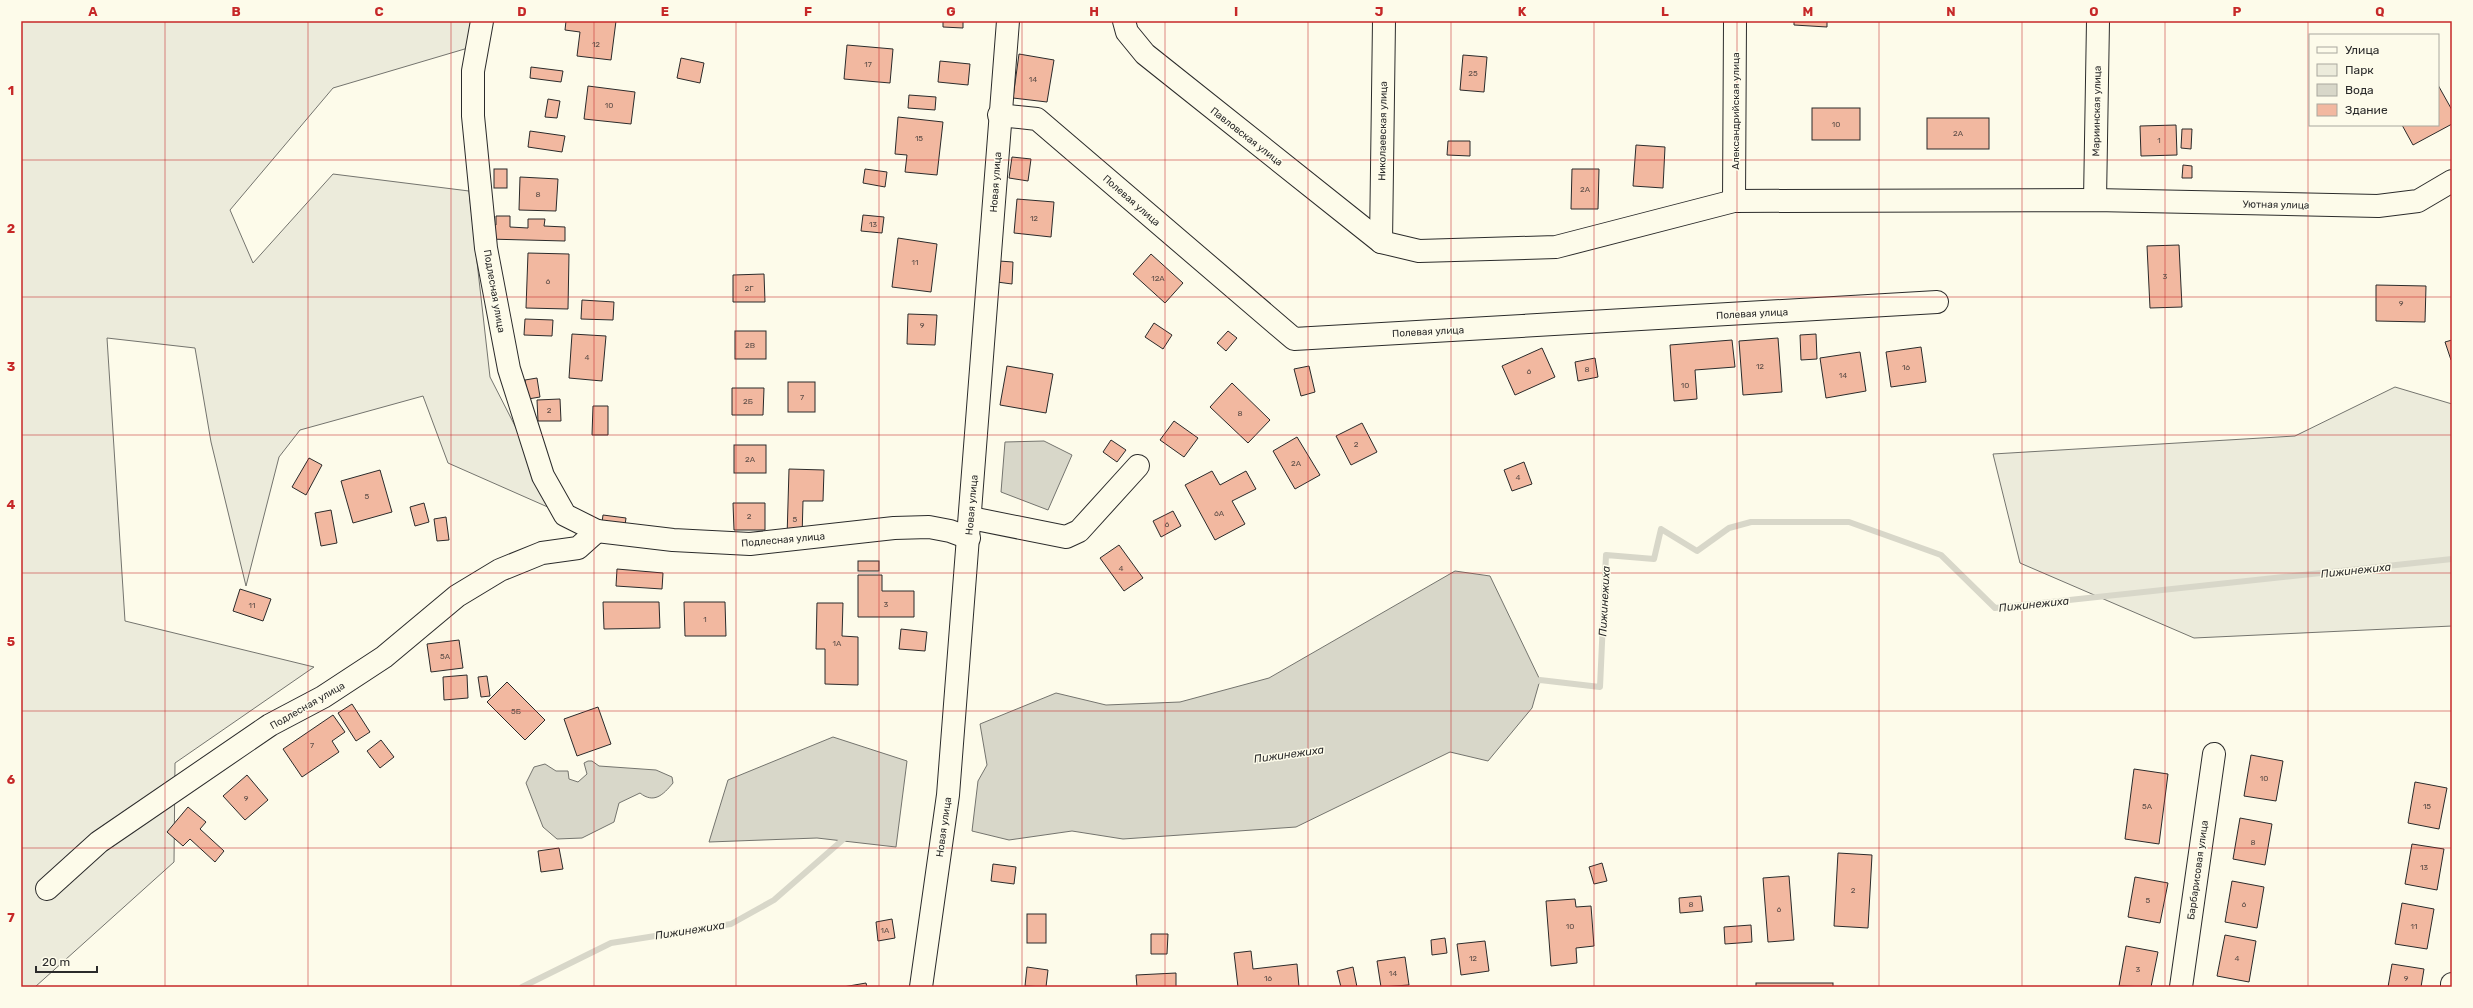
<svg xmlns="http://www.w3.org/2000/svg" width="2473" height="1008" viewBox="0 0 2473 1008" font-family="Rubik,sans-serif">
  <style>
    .green { fill: #ecebdb; stroke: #74746e }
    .water { fill: #d8d7c9; stroke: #74746e }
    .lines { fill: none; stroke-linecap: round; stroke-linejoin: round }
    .stream { stroke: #d8d7c9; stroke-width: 6 }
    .building { fill: #f2b8a0; stroke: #2b2b2b }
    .minor-casing { stroke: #2b2b2b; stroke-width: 24 }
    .minor { stroke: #fdfbea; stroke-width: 22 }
    .grid { fill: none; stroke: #c62828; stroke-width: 1; stroke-opacity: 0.55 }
    .labels { text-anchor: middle; stroke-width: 3; stroke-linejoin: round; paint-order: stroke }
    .number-label { font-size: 8px; fill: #5d4e48 }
    .street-label { font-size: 10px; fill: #2b2b2b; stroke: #fdfbea }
    .water-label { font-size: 11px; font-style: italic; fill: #2b2b2b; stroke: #fdfbea }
    .neatline { fill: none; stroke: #c62828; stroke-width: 1.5 }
    .grid-label { font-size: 13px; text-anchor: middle; font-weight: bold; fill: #c62828 }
  </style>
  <rect width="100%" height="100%" fill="#fdfbea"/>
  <g class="green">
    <path d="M 21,21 L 475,21 L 468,48 L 333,88 L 230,210 L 253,263 L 333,174 L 469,191 L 490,377 L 559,512 L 448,463 L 423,396 L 300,430 L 279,457 L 246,586 L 211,442 L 195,348 L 107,338 L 125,621 L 314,667 L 175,763 L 174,862 L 35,987 L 21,987 Z"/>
    <path d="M 2395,387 L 2452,404 L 2452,626 L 2194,638 L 2020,563 L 1993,454 L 2295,436 Z"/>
  </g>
  <g class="water">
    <path d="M 1044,441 L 1072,455 L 1048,510 L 1001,492 L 1005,442 Z"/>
    <path d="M 1455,571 L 1490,576 L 1540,680 L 1532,708 L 1488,761 L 1450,752 L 1296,827 L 1123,839 L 1072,831 L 1009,840 L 972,831 L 978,781 L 987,765 L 980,724 L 1056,693 L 1106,705 L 1180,702 L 1269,678 Z"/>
    <path d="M 833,737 L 907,761 L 896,847 L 817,838 L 709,842 L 728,780 Z"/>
    <path d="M 588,761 L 592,761 L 599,766 L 656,770 L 672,777 L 673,783 C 663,795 654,804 640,793 L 619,803 L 614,822 L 582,838 L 557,839 L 543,827 L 526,783 L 534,767 L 545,764 L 556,771 L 568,771 L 569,779 L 578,782 L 587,774 L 584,763 Z"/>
  </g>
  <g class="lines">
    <g class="stream">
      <path d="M 1533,683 L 1540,680 L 1600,687 L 1606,555 L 1654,559 L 1661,529 L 1697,551 L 1729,528 L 1751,522 L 1849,522 L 1941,555 L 1995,608 L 2452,559"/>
      <path d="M 522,987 L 611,943 L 731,924 L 774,900 L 846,837"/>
    </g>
  </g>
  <g class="building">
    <path d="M 566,21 L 616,21 L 611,60 L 577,56 L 580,32 L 565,30 Z"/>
    <path d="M 943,21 L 963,21 L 963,28 L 943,27 Z"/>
    <path d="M 1794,21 L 1827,21 L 1827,27 L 1794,25 Z"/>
    <path d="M 847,45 L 893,49 L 890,83 L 844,79 Z"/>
    <path d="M 1019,54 L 1054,60 L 1047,102 L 1013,98 Z"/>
    <path d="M 1463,55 L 1487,57 L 1484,92 L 1460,90 Z"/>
    <path d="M 681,58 L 704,63 L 700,83 L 677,78 Z"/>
    <path d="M 940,61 L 970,64 L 968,85 L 938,82 Z"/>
    <path d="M 531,67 L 563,71 L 561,82 L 530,78 Z"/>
    <path d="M 2438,85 L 2452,110 L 2452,124 L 2413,145 L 2402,125 L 2438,125 Z"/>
    <path d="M 588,86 L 635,92 L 631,124 L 584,119 Z"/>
    <path d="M 909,95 L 936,97 L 935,110 L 908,108 Z"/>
    <path d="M 548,99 L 560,101 L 557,118 L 545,117 Z"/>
    <rect x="1812" y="108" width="48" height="32"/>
    <path d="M 898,117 L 943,122 L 937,175 L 905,172 L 907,155 L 895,154 Z"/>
    <rect x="1927" y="118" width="62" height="31"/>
    <path d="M 2176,125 L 2177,155 L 2141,156 L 2140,126 Z"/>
    <path d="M 2182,129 L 2192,129 L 2191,149 L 2181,148 Z"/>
    <path d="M 530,131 L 565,136 L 562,152 L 528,147 Z"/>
    <path d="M 1448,141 L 1470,141 L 1470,156 L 1447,155 Z"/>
    <path d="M 1636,145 L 1665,147 L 1663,188 L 1633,186 Z"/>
    <path d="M 1012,157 L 1031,159 L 1028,181 L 1009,178 Z"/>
    <path d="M 2183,165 L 2192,166 L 2192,178 L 2182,178 Z"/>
    <rect x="494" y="169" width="13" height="19"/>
    <path d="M 865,169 L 887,172 L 885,187 L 863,183 Z"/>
    <path d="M 1572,169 L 1599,169 L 1598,209 L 1571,209 Z"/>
    <path d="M 520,177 L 558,179 L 556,211 L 519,210 Z"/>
    <path d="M 1017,199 L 1054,202 L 1051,237 L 1014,233 Z"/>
    <path d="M 863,215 L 884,217 L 882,233 L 861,231 Z"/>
    <path d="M 496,216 L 510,216 L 510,227 L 528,228 L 528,219 L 545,219 L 544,226 L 565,227 L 565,241 L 487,239 L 488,224 L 496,225 Z"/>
    <path d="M 898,238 L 937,244 L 931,292 L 892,287 Z"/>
    <path d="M 2179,245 L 2182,307 L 2150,308 L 2147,246 Z"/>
    <path d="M 528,253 L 569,254 L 568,309 L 526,308 Z"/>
    <path d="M 1151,254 L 1183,283 L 1165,303 L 1133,274 Z"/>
    <path d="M 999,261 L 1013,262 L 1012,284 L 997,282 Z"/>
    <path d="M 764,274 L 765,302 L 733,302 L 733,275 Z"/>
    <path d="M 2376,285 L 2426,286 L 2425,322 L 2376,321 Z"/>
    <path d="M 582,300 L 614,302 L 613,320 L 581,319 Z"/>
    <path d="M 908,314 L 937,315 L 935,345 L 907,344 Z"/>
    <path d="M 525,319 L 553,320 L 552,336 L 524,335 Z"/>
    <path d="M 1154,323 L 1172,335 L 1163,349 L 1145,337 Z"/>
    <rect x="735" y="331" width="31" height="28"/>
    <path d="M 1228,331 L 1237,338 L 1226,351 L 1217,343 Z"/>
    <path d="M 572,334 L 606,336 L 602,381 L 569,378 Z"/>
    <path d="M 1816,334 L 1817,359 L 1801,360 L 1800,335 Z"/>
    <path d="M 1778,338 L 1782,392 L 1743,395 L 1739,341 Z"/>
    <path d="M 1732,340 L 1735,367 L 1695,370 L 1697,399 L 1674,401 L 1670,345 Z"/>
    <path d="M 2452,340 L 2452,359 L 2451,360 L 2445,342 Z"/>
    <path d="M 1921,347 L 1926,382 L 1891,387 L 1886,352 Z"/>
    <path d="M 1542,348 L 1555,377 L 1515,395 L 1502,366 Z"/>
    <path d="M 1860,352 L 1866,391 L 1826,398 L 1820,358 Z"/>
    <path d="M 1595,358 L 1598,377 L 1578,381 L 1575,362 Z"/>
    <path d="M 1007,366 L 1053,374 L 1046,413 L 1000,405 Z"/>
    <path d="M 1309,366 L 1315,392 L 1301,396 L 1294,369 Z"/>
    <path d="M 537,378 L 540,397 L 528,399 L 525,380 Z"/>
    <rect x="788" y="382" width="27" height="30"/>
    <path d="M 1232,383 L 1270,420 L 1248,443 L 1210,407 Z"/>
    <path d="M 732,388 L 764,388 L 763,415 L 732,415 Z"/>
    <path d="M 560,399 L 561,421 L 538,421 L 537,400 Z"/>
    <path d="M 593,406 L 608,406 L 608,435 L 592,435 Z"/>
    <path d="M 1174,421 L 1198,438 L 1184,457 L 1160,440 Z"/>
    <path d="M 1362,423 L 1377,452 L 1351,465 L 1336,436 Z"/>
    <path d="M 1297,437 L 1320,475 L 1295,489 L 1273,451 Z"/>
    <path d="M 1111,440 L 1126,450 L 1117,462 L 1103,452 Z"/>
    <rect x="734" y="445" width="32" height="28"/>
    <path d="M 309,458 L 322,465 L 306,495 L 292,487 Z"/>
    <path d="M 1524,462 L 1532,484 L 1512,491 L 1504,470 Z"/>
    <path d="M 789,469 L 824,470 L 823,501 L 803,501 L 802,538 L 787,538 Z"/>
    <path d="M 380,470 L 392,512 L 353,523 L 341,481 Z"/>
    <path d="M 1212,471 L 1220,485 L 1246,471 L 1256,489 L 1232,501 L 1245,524 L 1215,540 L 1185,485 Z"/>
    <path d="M 424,503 L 429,522 L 415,526 L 410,507 Z"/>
    <path d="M 733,503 L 765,503 L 765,530 L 734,530 Z"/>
    <path d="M 331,510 L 337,543 L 321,546 L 315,513 Z"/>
    <path d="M 1173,511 L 1181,526 L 1161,537 L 1153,521 Z"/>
    <path d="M 603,515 L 626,518 L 624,533 L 601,530 Z"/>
    <path d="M 446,517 L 449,540 L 437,541 L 434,519 Z"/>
    <path d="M 1119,545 L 1143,578 L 1124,591 L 1100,558 Z"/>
    <rect x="858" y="561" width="21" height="10"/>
    <path d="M 617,569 L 663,573 L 662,589 L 616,586 Z"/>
    <path d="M 858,575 L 882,575 L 882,591 L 914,591 L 914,617 L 858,617 Z"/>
    <path d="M 240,589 L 271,599 L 263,621 L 233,611 Z"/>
    <path d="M 603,602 L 659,602 L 660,628 L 604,629 Z"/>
    <path d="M 684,602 L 725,602 L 726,636 L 685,636 Z"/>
    <path d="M 817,603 L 843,603 L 842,636 L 858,637 L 858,685 L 825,684 L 825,649 L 816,649 Z"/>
    <path d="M 901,629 L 927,632 L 925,651 L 899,649 Z"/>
    <path d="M 459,640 L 463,668 L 431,672 L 427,644 Z"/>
    <path d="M 467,675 L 468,698 L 444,700 L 443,677 Z"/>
    <path d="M 487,676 L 490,696 L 481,697 L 478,677 Z"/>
    <path d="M 507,682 L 545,720 L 525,740 L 487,702 Z"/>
    <path d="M 352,704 L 370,732 L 356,741 L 338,713 Z"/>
    <path d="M 598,707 L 611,744 L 577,756 L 564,719 Z"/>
    <path d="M 333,715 L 345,732 L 332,741 L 339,752 L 302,777 L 283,749 Z"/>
    <path d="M 381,740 L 394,757 L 380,768 L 367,751 Z"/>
    <path d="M 2251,755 L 2283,761 L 2276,801 L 2244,796 Z"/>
    <path d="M 2134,769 L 2168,774 L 2159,844 L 2125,839 Z"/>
    <path d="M 247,775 L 268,800 L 245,820 L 223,796 Z"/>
    <path d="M 2415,782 L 2447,788 L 2439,829 L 2408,823 Z"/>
    <path d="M 188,807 L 206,822 L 200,829 L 224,851 L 215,862 L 190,839 L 183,846 L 167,832 Z"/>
    <path d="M 2240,818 L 2272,824 L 2265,865 L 2233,859 Z"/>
    <path d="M 2412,844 L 2444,849 L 2437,890 L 2405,884 Z"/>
    <path d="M 559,848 L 563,869 L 541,872 L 538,851 Z"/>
    <path d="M 1838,853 L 1872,855 L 1868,928 L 1834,926 Z"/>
    <path d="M 1602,863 L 1607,881 L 1594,884 L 1589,867 Z"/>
    <path d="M 993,864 L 1016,867 L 1014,884 L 991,881 Z"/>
    <path d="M 1789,876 L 1794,940 L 1768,942 L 1763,878 Z"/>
    <path d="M 2135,877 L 2168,883 L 2160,923 L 2128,917 Z"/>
    <path d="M 2232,881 L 2264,887 L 2257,928 L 2225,922 Z"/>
    <path d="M 1701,896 L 1703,911 L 1680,913 L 1679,898 Z"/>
    <path d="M 1575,899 L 1576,907 L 1591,906 L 1594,946 L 1576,948 L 1577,963 L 1551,966 L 1546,901 Z"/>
    <path d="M 2402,903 L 2434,909 L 2427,949 L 2395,944 Z"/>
    <rect x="1027" y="914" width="19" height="29"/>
    <path d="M 892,919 L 895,938 L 878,941 L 876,922 Z"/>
    <path d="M 1751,925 L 1752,942 L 1725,944 L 1724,927 Z"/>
    <path d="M 1151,934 L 1168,934 L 1167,954 L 1151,954 Z"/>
    <path d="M 2225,935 L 2256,941 L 2249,982 L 2217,976 Z"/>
    <path d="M 1445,938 L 1447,953 L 1432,955 L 1431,940 Z"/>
    <path d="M 1485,941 L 1489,971 L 1461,975 L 1457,944 Z"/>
    <path d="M 2126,946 L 2158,952 L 2151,987 L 2119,986 Z"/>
    <path d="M 1251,951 L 1253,969 L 1297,964 L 1299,987 L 1238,987 L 1234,953 Z"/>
    <path d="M 1405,957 L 1409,985 L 1381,987 L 1377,961 Z"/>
    <path d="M 2392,964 L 2424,969 L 2421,987 L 2388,987 Z"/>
    <path d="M 1027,967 L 1048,970 L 1046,987 L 1025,986 Z"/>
    <path d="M 1353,967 L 1357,987 L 1341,987 L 1337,971 Z"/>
    <path d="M 1176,973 L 1176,987 L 1137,987 L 1136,975 Z"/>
    <path d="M 866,983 L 867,987 L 843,987 Z"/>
    <rect x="1756" y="983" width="77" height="4"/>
  </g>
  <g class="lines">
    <defs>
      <g id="minor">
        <path d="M 482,21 L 473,71 L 473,116 L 486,248 L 509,369 L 543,476 L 565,515 L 597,531 L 673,540 L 750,544 L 894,528 L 929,527 L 950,531 L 969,538"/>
        <path d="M 1124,21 L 1127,32 L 1145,54 L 1381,242 L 1419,251 L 1556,247 L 1734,201 L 2095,200 L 2378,206 L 2418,201 L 2452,181"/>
        <path d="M 999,115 L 1037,119 L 1294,339 L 1937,302"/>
        <path d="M 2095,200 L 2098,21"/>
        <path d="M 1734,201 L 1735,21"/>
        <path d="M 1381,242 L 1384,21"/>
        <path d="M 971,518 L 1066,537 L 1079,531 L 1138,466"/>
        <path d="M 47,889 L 99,842 L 270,725 L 323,697 L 384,657 L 457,596 L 500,570 L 542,553 L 578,548 L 597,531"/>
        <path d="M 921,987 L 948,795 L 1008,21"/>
        <path d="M 2181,987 L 2214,754"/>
        <path d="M 2452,987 L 2452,984"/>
      </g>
    </defs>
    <use href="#minor" class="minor-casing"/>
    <use href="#minor" class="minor"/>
  </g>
  <path class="grid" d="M 165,21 L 165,987M 308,21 L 308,987M 451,21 L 451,987M 594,21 L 594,987M 736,21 L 736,987M 879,21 L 879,987M 1022,21 L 1022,987M 1165,21 L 1165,987M 1308,21 L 1308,987M 1451,21 L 1451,987M 1594,21 L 1594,987M 1737,21 L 1737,987M 1879,21 L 1879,987M 2022,21 L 2022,987M 2165,21 L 2165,987M 2308,21 L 2308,987M 21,160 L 2452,160M 21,297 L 2452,297M 21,435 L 2452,435M 21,573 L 2452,573M 21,711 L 2452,711M 21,848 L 2452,848"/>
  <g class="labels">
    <g class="number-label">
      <text x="596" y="47">12</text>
      <text x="868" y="67">17</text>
      <text x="1473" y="76">25</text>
      <text x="1033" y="82">14</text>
      <text x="609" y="108">10</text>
      <text x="1836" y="127">10</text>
      <text x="1958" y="136">2А</text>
      <text x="919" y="141">15</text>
      <text x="2159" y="143">1</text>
      <text x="1585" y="192">2А</text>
      <text x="538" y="197">8</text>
      <text x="1034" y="221">12</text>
      <text x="873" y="227">13</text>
      <text x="915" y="265">11</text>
      <text x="2165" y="279">3</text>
      <text x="1158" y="281">12А</text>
      <text x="548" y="284">6</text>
      <text x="749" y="291">2Г</text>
      <text x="2401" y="306">9</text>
      <text x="922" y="328">9</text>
      <text x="750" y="348">2В</text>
      <text x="587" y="360">4</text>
      <text x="1760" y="369">12</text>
      <text x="1906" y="370">16</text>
      <text x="1587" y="372">8</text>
      <text x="1529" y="374">6</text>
      <text x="1843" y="378">14</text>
      <text x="1685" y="388">10</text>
      <text x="802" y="400">7</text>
      <text x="748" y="404">2Б</text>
      <text x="549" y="413">2</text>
      <text x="1240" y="416">8</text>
      <text x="1356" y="447">2</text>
      <text x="750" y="462">2А</text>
      <text x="1296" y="466">2А</text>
      <text x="1518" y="480">4</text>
      <text x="367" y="499">5</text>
      <text x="1219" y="516">6А</text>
      <text x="749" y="519">2</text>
      <text x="795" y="522">5</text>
      <text x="1167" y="527">6</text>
      <text x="1121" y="571">4</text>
      <text x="886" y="607">3</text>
      <text x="252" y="608">11</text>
      <text x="705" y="622">1</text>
      <text x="837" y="646">1А</text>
      <text x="445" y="659">5А</text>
      <text x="516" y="714">5Б</text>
      <text x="312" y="748">7</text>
      <text x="2264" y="781">10</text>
      <text x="246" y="801">9</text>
      <text x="2147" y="809">5А</text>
      <text x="2427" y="809">15</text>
      <text x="2253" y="845">8</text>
      <text x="2424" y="870">13</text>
      <text x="1853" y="893">2</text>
      <text x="2148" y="903">5</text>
      <text x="1691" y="907">8</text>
      <text x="2244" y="907">6</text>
      <text x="1779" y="912">6</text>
      <text x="1570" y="929">10</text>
      <text x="2414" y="929">11</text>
      <text x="885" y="933">1А</text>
      <text x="1473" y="961">12</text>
      <text x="2237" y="961">4</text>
      <text x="2138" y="972">3</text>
      <text x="1393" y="976">14</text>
      <text x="1268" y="981">16</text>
      <text x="2406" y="981">9</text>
    </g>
    <g class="street-label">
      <text transform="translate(1735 111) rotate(-90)" y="4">Александрийская улица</text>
      <text transform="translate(2096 111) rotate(-89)" y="4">Мариинская улица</text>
      <text transform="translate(1382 131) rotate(-89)" y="4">Николаевская улица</text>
      <text transform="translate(1247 136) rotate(38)" y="4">Павловская улица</text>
      <text transform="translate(995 182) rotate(-86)" y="4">Новая улица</text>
      <text transform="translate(1132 200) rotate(41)" y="4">Полевая улица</text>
      <text transform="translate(2276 204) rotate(1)" y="4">Уютная улица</text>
      <text transform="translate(495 291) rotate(80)" y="4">Подлесная улица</text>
      <text transform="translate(1752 313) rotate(-3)" y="4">Полевая улица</text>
      <text transform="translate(1428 331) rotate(-3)" y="4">Полевая улица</text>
      <text transform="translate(971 505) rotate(-85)" y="4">Новая улица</text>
      <text transform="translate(783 539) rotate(-5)" y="4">Подлесная улица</text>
      <text transform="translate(307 705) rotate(-30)" y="4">Подлесная улица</text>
      <text transform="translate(943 827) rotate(-82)" y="4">Новая улица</text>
      <text transform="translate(2197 870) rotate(-82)" y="4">Барбарисовая улица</text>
    </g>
    <g class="water-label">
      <text transform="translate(2356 570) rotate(-6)" y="4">Пижинежиха</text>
      <text transform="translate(1604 601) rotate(-87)" y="4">Пижинежиха</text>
      <text transform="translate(2034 604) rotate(-6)" y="4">Пижинежиха</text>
      <text transform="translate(1289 754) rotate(-8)" y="4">Пижинежиха</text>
      <text transform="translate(690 930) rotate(-9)" y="4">Пижинежиха</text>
    </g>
  </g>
  <rect width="2473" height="1008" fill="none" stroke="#fdfbea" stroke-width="44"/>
  <rect x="2309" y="34" width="130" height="92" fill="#fdfbea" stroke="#a9a89e"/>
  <rect x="2317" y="47" width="20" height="6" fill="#fdfbea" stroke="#a9a89e"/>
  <text x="2345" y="54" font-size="12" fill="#2b2b2b">Улица</text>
  <rect x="2317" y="64" width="20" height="12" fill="#ecebdb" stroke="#a9a89e"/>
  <text x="2345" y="74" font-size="12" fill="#2b2b2b">Парк</text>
  <rect x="2317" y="84" width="20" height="12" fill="#d8d7c9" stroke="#a9a89e"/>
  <text x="2345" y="94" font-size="12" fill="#2b2b2b">Вода</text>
  <rect x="2317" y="104" width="20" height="12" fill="#f2b8a0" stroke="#a9a89e"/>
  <text x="2345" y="114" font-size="12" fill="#2b2b2b">Здание</text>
  <path d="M36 966v6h61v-6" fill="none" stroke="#2b2b2b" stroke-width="2"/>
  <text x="42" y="966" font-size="12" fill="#2b2b2b" stroke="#fdfbea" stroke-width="3" paint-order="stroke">20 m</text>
  <rect x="22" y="22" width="2429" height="964" class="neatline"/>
  <g class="grid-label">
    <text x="93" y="16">A</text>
    <text x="236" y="16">B</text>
    <text x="379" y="16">C</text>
    <text x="522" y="16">D</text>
    <text x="665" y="16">E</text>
    <text x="808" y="16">F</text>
    <text x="951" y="16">G</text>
    <text x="1094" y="16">H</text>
    <text x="1236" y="16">I</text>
    <text x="1379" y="16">J</text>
    <text x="1522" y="16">K</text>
    <text x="1665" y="16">L</text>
    <text x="1808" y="16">M</text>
    <text x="1951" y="16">N</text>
    <text x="2094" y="16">O</text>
    <text x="2237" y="16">P</text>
    <text x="2380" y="16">Q</text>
    <text x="11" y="95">1</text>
    <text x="11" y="233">2</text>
    <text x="11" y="371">3</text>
    <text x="11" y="509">4</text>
    <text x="11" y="646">5</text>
    <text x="11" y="784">6</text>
    <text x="11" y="922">7</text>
  </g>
</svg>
